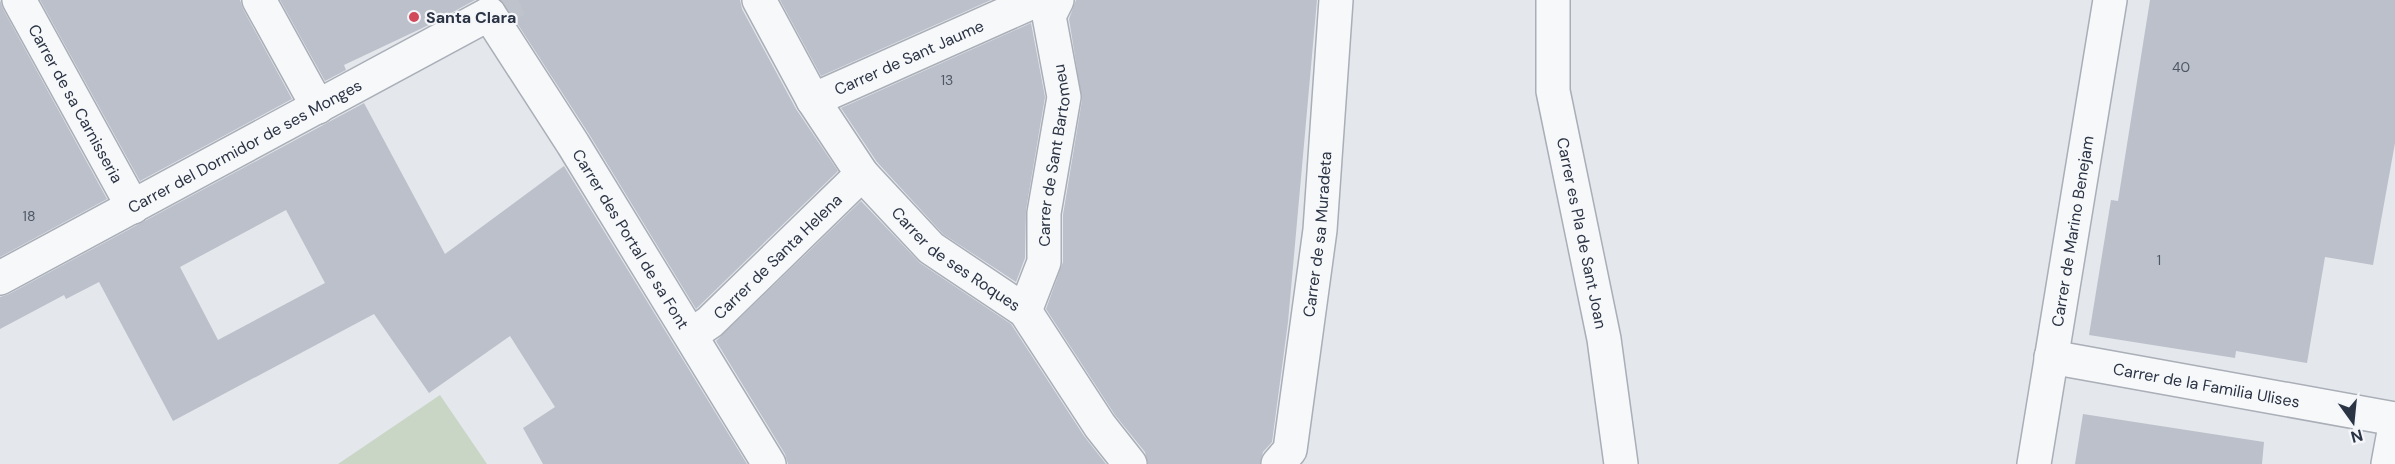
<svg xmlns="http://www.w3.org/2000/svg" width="2395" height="464" viewBox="0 0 2395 464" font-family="'DM Sans',sans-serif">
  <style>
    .green { fill: #c9d6c5 }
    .building { fill: #bbc0ca; fill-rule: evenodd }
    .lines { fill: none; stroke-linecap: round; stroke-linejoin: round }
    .minor-tunnel { stroke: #bfc3cb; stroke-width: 33; stroke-dasharray: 33 16; stroke-linecap: butt }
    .minor-casing { stroke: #a9aeb7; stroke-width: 36 }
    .minor { stroke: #f7f8fa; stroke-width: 33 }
    .poi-dot { fill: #d1495b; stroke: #f4f6f9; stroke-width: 2 }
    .labels { text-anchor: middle; stroke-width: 4.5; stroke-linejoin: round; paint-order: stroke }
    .number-label { font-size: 14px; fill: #4f5766 }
    .poi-label { font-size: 16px; font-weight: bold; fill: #2b3445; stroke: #f4f6f9; text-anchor: start }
    .street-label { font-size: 16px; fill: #2b3445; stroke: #f4f6f9 }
  </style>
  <rect width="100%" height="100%" fill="#e4e7ec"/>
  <path class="green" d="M 440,395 L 487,464 L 338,464 Z"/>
  <g class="building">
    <path d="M 0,0 L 3,9 L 107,199 L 0,257 Z"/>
    <path d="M 40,0 L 240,0 L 243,9 L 292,99 L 140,181 Z"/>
    <path d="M 280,0 L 475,0 L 433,23 L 344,65 L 346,70 L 325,81 Z"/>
    <path d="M 502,0 L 740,0 L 742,9 L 796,109 L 838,171 L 696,309 L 589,134 Z"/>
    <path d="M 780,0 L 991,0 L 821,76 Z"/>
    <path d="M 1076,0 L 1317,0 L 1288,322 L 1272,442 L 1263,452 L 1260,464 L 1148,464 L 1145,452 L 1115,415 L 1046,309 L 1063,262 L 1063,215 L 1082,100 L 1069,19 Z"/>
    <path d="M 2150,0 L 2395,0 L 2395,143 L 2373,265 L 2325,257 L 2307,363 L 2236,351 L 2235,358 L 2089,335 L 2111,200 L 2118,201 Z"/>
    <path d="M 1031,23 L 1045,97 L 1026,210 L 1025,258 L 1016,282 L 943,234 L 877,162 L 841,108 Z"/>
    <path d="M 364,103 L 445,254 L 564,166 L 747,464 L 543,464 L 523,428 L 555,407 L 510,336 L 429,393 L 374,314 L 173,421 L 99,282 L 66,299 L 64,295 L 0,329 L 0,297 L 9,294 ZM 286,210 L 325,283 L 218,340 L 180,267 Z"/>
    <path d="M 861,201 L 920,263 L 1011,324 L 1084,436 L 1106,464 L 788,464 L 785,454 L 716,341 Z"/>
    <path d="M 2083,414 L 2264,442 L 2262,464 L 2075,464 Z"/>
  </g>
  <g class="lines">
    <path class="minor-tunnel" d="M 489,14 L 518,0"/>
    <defs>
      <g id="minor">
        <path id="s1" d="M 19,0 L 133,207"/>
        <path d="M 259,0 L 318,107"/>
        <path id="s2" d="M 759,0 L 813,100 L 862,174 L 931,248 L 1025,311 L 1100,426 L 1130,464"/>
        <path id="s3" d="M 1553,0 L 1553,91 L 1604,339 L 1621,464"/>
        <path id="s4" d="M 489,14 L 573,144 L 769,464"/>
        <path id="s5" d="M 813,100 L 1037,0"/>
        <path id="s6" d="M 0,278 L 489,14"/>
        <path id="s7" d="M 1025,311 L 1044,262 L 1044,213 L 1064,97 L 1049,16 L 1057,0"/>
        <path id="s8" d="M 691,335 L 710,322 L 862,174"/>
        <path id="s9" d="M 2051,357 L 2395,419"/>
        <path id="s10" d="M 1278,464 L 1290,450 L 1320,230 L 1336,0"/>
        <path id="s11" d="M 2034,464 L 2110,0"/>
        <path d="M 2388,464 L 2395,426"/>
      </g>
    </defs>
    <use href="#minor" class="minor-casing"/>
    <use href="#minor" class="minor"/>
  </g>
  <circle class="poi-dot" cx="414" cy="17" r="6"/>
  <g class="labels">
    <g class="number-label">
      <text x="2181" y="72">40</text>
      <text x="947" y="85">13</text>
      <text x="29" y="221">18</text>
      <text x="2159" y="265">1</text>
    </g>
    <g class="poi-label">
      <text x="426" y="23">Santa Clara</text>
    </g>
    <g class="street-label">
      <text dy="6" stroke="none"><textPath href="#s5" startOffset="105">Carrer de Sant Jaume</textPath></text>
      <text dy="6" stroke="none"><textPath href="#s1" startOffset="118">Carrer de sa Carnisseria</textPath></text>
      <text dy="6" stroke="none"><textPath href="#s6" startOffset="278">Carrer del Dormidor de ses Monges</textPath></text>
      <text dy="6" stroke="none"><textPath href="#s7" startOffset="160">Carrer de Sant Bartomeu</textPath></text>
      <text dy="6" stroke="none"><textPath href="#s3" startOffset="236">Carrer es Pla de Sant Joan</textPath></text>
      <text dy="6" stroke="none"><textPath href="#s11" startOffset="236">Carrer de Marino Benejam</textPath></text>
      <text dy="6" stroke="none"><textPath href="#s10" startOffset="236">Carrer de sa Muradeta</textPath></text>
      <text dy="6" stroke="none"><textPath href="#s4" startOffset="266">Carrer des Portal de sa Font</textPath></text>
      <text dy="6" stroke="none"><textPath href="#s8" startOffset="117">Carrer de Santa Helena</textPath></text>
      <text dy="6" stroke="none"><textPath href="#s2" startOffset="330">Carrer de ses Roques</textPath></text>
      <text dy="6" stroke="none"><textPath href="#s9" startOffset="158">Carrer de la Familia Ulises</textPath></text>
    </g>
  </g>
  <g transform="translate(2353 422) rotate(165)" stroke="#f4f6f9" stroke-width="4.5" paint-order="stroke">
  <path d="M0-4.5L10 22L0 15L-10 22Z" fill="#2b3445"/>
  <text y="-9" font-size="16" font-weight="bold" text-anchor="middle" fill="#2b3445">N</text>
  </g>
</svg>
